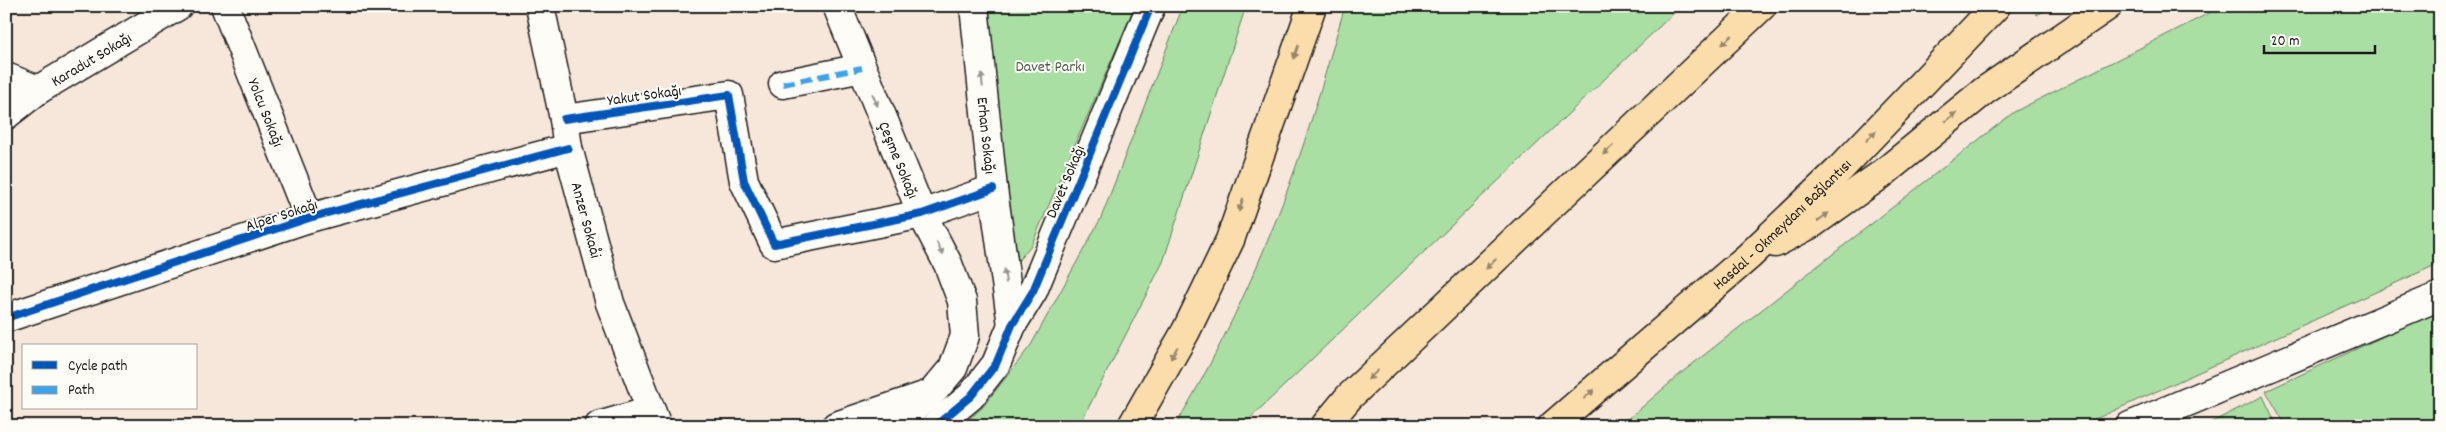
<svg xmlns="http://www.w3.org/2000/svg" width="2446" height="432" viewBox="0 0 2446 432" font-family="Dekko,sans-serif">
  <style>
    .green { fill: #a9dfa3; stroke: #627e60 }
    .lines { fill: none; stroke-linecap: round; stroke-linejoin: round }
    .minor-casing { stroke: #1c1c1c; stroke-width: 31 }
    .tertiary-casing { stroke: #1c1c1c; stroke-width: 31 }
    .secondary-casing { stroke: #1c1c1c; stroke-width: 31 }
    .motorway-casing { stroke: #1c1c1c; stroke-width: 31 }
    .minor { stroke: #fdfcf7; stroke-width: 28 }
    .tertiary { stroke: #fdfcf7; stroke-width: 28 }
    .secondary { stroke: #fdfcf7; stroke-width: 28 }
    .motorway { stroke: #faddab; stroke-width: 28 }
    .quiet { stroke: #3da2ea; stroke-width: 6; stroke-dasharray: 12 6; stroke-linecap: butt }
    .cycleway-casing { stroke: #fdfcf7; stroke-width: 11 }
    .cycleway { stroke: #0057b8; stroke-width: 8 }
    .oneway { fill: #96866b }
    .oneway2 { fill: #989794 }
    .labels { text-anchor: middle; stroke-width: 4; stroke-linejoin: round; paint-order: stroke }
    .street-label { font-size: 16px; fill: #1c1c1c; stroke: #fdfcf7 }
    .park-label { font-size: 16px; fill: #4d604b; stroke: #fdfcf7 }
  </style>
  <rect width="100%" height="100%" fill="#f6e7da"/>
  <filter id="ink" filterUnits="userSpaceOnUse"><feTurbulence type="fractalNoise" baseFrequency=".02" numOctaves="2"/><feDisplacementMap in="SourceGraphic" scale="10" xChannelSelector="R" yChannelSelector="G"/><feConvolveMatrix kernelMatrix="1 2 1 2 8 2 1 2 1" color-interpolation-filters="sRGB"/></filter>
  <g filter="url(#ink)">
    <g class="green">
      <path d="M 989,6 L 1059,6 L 1061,11 L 1134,8 L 1032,244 L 1013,267 Z"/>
      <path d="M 1183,6 L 1246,6 L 1163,262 L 1079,426 L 961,426 L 982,408 L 1031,345 L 1101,218 Z"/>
      <path d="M 1345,6 L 1681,6 L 1242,426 L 1175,426 C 1223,346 1264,257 1295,169 C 1314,116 1329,60 1345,6 Z"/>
      <path d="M 2030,6 L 2052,6 L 2037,15 Z"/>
      <path d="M 2223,6 L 2440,6 L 2440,263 L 2080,426 L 1620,426 L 1685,370 L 2014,112 Z"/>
      <path d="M 2440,310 L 2440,426 L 2286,426 L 2266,391 Z"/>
      <path d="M 2263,396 L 2277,426 L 2204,426 Z"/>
    </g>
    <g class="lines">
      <defs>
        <g id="minor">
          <path id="s1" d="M 225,6 L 309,218"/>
          <path id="s2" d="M 540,6 L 564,119 L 568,148 L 610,303 L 657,426"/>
          <path id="s3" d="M 974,6 L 993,189 L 1012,325"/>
          <path d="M 6,77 L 38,90"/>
          <path d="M 783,84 L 862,68"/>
          <path id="s4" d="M 6,115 L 38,90 L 178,6"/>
          <path d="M 564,119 L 729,95 L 744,181 L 774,244 L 922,214 L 993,189"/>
          <path d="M 6,318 L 309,218 L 568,148"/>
          <path d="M 599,426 L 651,411"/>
          <path d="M 836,426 L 927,395"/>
        </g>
        <g id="tertiary">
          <path id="s5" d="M 837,6 L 922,214 L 948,264 L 962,301 L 965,336 L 953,368 L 931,394 L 889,426"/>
          <path d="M 935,426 L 971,396 L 996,364 L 1012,325 L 1033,291 L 1151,6"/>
        </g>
        <path id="secondary" d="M 2130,426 L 2440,296"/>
        <g id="motorway">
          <path d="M 1775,243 L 1813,223 L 1882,174 L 1984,91 L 2108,6"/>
          <path d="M 1132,426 L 1186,331 L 1230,240 L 1312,6"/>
          <path d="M 1325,426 L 1349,397 L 1762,6"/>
          <path id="s6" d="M 1552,426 L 1749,256 L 1840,169 L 1996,6"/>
        </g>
      </defs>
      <use href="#minor" class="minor-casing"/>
      <use href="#tertiary" class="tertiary-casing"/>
      <use href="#secondary" class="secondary-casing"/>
      <use href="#motorway" class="motorway-casing"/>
      <use href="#minor" class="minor"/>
      <use href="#tertiary" class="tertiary"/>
      <use href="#secondary" class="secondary"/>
      <use href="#motorway" class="motorway"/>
      <path class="quiet" d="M 783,84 L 862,68"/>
      <defs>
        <g id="cycleway">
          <path d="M 564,119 L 729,95 L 744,181 L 774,244 L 922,214 L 993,189"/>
          <path d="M 6,318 L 309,218 L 568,148"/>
          <path d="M 935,426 L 971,396 L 996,364 L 1012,325 L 1033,291 L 1151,6"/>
        </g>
      </defs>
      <use href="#cycleway" class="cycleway-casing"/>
      <use href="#cycleway" class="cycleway"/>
    </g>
    <defs><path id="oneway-solid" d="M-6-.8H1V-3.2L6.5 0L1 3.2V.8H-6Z" transform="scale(1.25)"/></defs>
    <g class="oneway">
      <use href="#oneway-solid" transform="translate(1727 40) rotate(137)"/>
      <use href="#oneway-solid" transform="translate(1296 52) rotate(109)"/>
      <use href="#oneway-solid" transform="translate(1951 117) rotate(-38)"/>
      <use href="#oneway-solid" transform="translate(1871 136) rotate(-46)"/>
      <use href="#oneway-solid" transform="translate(1608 150) rotate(137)"/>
      <use href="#oneway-solid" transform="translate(1241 205) rotate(109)"/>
      <use href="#oneway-solid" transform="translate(1823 217) rotate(-36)"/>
      <use href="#oneway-solid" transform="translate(1491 264) rotate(136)"/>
      <use href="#oneway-solid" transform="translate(1174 353) rotate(119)"/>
      <use href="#oneway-solid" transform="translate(1373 375) rotate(137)"/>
      <use href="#oneway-solid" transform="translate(1589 394) rotate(-41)"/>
    </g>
    <g class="oneway2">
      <use href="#oneway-solid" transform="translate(982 80) rotate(-96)"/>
      <use href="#oneway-solid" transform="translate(875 100) rotate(68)"/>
      <use href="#oneway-solid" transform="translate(940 249) rotate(63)"/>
      <use href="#oneway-solid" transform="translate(1005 276) rotate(-98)"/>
    </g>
  </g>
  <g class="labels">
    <g class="street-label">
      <text dy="6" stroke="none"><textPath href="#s4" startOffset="102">Karadut Sokağı</textPath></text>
      <text transform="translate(644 94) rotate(-8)" y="6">Yakut Sokağı</text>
      <text dy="6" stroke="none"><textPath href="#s1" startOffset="114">Yolcu Sokağı</textPath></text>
      <text dy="6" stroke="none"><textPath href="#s3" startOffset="130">Erhan Sokağı</textPath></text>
      <text dy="6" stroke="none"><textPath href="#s5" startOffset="166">Çeşme Sokağı</textPath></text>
      <text transform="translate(1064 181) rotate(-67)" y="6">Davet Sokağı</text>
      <text transform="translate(281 214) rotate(-18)" y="6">Alper Sokağı</text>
      <text dy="6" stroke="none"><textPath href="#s2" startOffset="219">Anzer Sokaåi</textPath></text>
      <text dy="6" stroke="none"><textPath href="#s6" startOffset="306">Hasdal - Okmeydanı Bağlantısı</textPath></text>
    </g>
    <g class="park-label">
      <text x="1050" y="71">Davet Parkı</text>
    </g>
  </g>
  <rect width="2446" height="432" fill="none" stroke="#fdfcf7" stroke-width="25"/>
  <rect x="12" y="12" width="2421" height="407" fill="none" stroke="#1c1c1c" stroke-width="2" filter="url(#ink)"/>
  <rect x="22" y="344" width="175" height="65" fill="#fdfcf7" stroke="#a3a29f"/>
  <rect x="32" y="361" width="25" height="8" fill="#0057b8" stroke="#a3a29f"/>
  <text x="68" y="370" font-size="15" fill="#1c1c1c">Cycle path</text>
  <rect x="32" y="386" width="25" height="8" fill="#3da2ea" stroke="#a3a29f"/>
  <text x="68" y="394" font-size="15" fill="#1c1c1c">Path</text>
  <path d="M2264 45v8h111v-8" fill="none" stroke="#1c1c1c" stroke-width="2.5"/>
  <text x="2271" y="45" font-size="15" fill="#1c1c1c" stroke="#fdfcf7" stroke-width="4" paint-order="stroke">20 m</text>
</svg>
